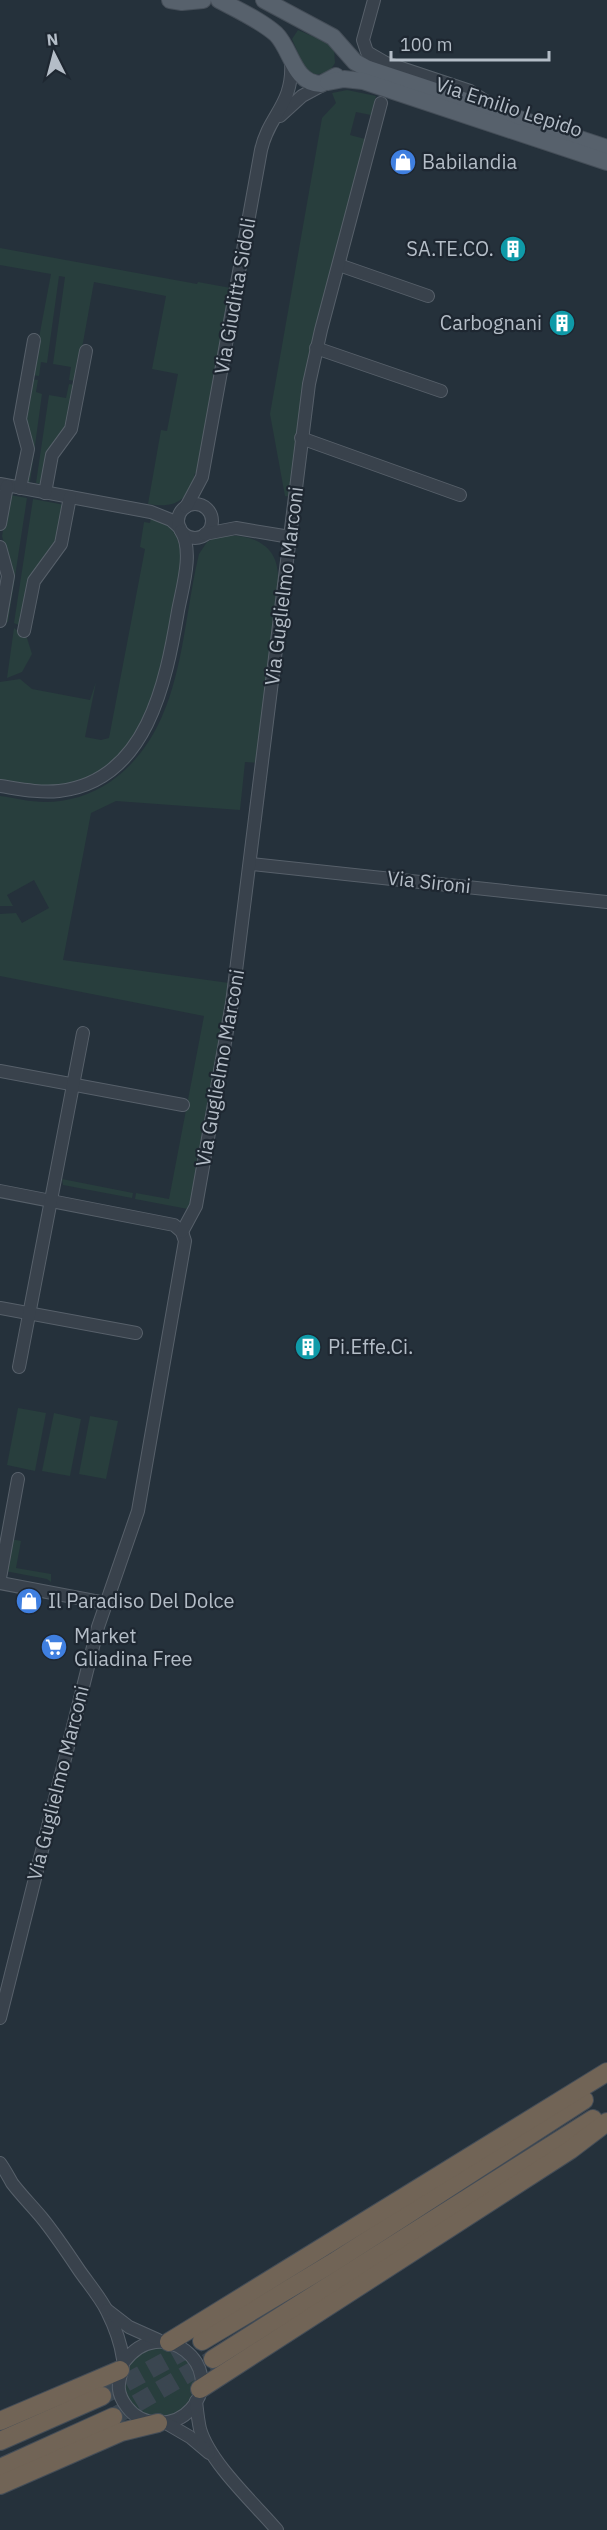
<svg xmlns="http://www.w3.org/2000/svg" width="607" height="2530" viewBox="0 0 607 2530" font-family="'IBM Plex Sans',sans-serif">
  <style>
    .green { fill: #283e3d }
    .lines { fill: none; stroke-linecap: round; stroke-linejoin: round }
    .highway-tunnel { stroke: #3a4650; stroke-width: 18; stroke-dasharray: 18 9; stroke-linecap: butt }
    .minor-casing { stroke: #57606a; stroke-width: 14 }
    .major-casing { stroke: #454e58; stroke-width: 18 }
    .highway-casing { stroke: #444d57; stroke-width: 20 }
    .minor { stroke: #39424c; stroke-width: 12 }
    .major { stroke: #57616c; stroke-width: 16 }
    .highway { stroke: #716456; stroke-width: 18 }
    .labels { text-anchor: middle; stroke-width: 4.5; stroke-linejoin: round; paint-order: stroke }
    .street-label { font-size: 20px; fill: #b4bdc7; stroke: #1e2731 }
    .poi-label { font-size: 20px; fill: #b4bdc7; stroke: #1e2731; text-anchor: start }
  </style>
  <rect width="100%" height="100%" fill="#25313b"/>
  <g class="green">
    <path d="M 298,30 L 326,42 L 334,49 L 335,63 L 329,72 L 315,75 L 304,67 L 292,39 Z"/>
    <path d="M 347,90 L 376,96 L 371,115 L 356,112 L 350,135 L 365,139 L 291,497 L 285,496 L 270,414 L 322,118 L 336,103 L 332,93 Z"/>
    <path d="M 0,248 L 197,284 L 198,282 L 231,288 L 197,473 L 195,473 C 190,500 175,509 148,504 L 161,430 L 167,431 L 178,374 L 152,369 L 166,296 L 94,282 L 76,381 L 69,380 L 71,367 L 53,364 L 65,277 L 59,276 L 47,363 L 41,362 L 39,376 L 32,375 L 51,274 L 0,265 Z"/>
    <path d="M 32,379 L 38,380 L 36,392 L 42,394 L 30,482 L 26,481 L 24,420 Z"/>
    <path d="M 69,384 L 75,385 L 67,427 L 43,484 L 36,483 L 49,395 L 66,398 Z"/>
    <path d="M 10,495 L 27,498 L 8,622 L 4,622 L 13,576 L 2,536 Z"/>
    <path d="M 33,499 L 65,505 L 57,543 L 21,626 L 14,623 Z"/>
    <path d="M 151,518 C 171,526 178,531 183,552 C 169,628 161,768 64,785 C 42,788 21,783 0,780 L 0,682 L 20,679 L 32,689 L 90,700 L 96,682 L 85,737 L 101,740 L 109,738 L 145,549 L 140,547 L 144,522 L 150,523 Z"/>
    <path d="M 218,536 C 248,533 277,542 278,575 L 280,576 L 266,700 C 260,720 261,742 259,763 L 245,762 L 240,810 L 116,801 L 91,813 L 63,960 L 229,983 L 193,1199 L 188,1209 L 135,1199 L 136,1193 L 169,1199 L 204,1016 L 0,976 L 0,914 L 16,913 L 22,923 L 49,908 L 34,880 L 7,895 L 13,906 L 0,906 L 0,796 C 15,798 30,802 45,802 C 68,802 91,795 110,782 C 184,730 180,633 199,554 L 207,542 Z"/>
    <path d="M 14,628 L 27,638 L 32,654 L 22,672 L 7,678 Z"/>
    <path d="M 62,1179 L 133,1193 L 132,1198 L 63,1185 Z"/>
    <path d="M 18,1408 L 46,1413 L 35,1471 L 7,1465 Z"/>
    <path d="M 54,1413 L 81,1419 L 70,1476 L 42,1471 Z"/>
    <path d="M 90,1416 L 118,1421 L 106,1479 L 79,1474 Z"/>
    <path d="M 11,1539 L 21,1541 L 16,1568 L 51,1574 L 51,1582 L 47,1579 L 5,1571 Z"/>
    <circle cx="159" cy="2382" r="35"/>
  </g>
  <g class="lines">
    <g class="highway-tunnel">
      <path d="M 102,2396 L 202,2341"/>
      <path d="M 113,2417 L 213,2359"/>
    </g>
    <defs>
      <g id="minor">
        <path d="M 374,0 L 363,40 L 367,52 L 386,63 L 470,91 L 493,106"/>
        <path d="M 280,116 L 302,96 L 326,83"/>
        <path d="M 339,265 L 428,296"/>
        <path d="M 316,348 L 441,391"/>
        <path d="M 301,438 L 460,495"/>
        <path d="M 0,484 L 151,512 L 171,520 L 180,528"/>
        <path d="M 20,488 L 28,449 L 20,419 L 34,340"/>
        <path d="M 45,493 L 52,455 L 71,429 L 86,351"/>
        <circle cx="195" cy="521" r="17"/>
        <path d="M 186,507 L 202,477 L 261,150 C 269,114 294,105 291,61"/>
        <path d="M 0,524 L 7,486"/>
        <path d="M 205,534 L 236,528 L 290,537"/>
        <path d="M 0,547 L 8,576 L 0,621"/>
        <path d="M 24,631 L 34,581 L 61,544 L 70,497"/>
        <path d="M 0,786 C 20,789 39,793 59,791 C 147,781 166,682 178,611 C 182,589 194,551 181,531"/>
        <path d="M 251,864 L 607,902"/>
        <path d="M 0,1071 L 183,1105"/>
        <path d="M 0,1191 L 174,1225 L 182,1232 L 185,1241 L 138,1511 L 98,1627 L 0,2018"/>
        <path d="M 182,1232 L 196,1206 L 232,1003 L 309,384 L 321,330 L 381,103"/>
        <path d="M 0,1308 L 136,1333"/>
        <path d="M 19,1367 L 83,1033"/>
        <path d="M 0,1578 L 18,1479"/>
        <path d="M 0,1583 L 105,1603"/>
        <path d="M 0,2163 C 5,2170 8,2176 12,2183 C 21,2195 32,2206 42,2218 C 55,2234 67,2252 79,2270 C 88,2283 100,2297 107,2311 C 114,2325 121,2344 123,2359 C 125,2375 110,2385 127,2407 C 142,2427 174,2428 191,2409 C 228,2367 161,2311 124,2362"/>
        <path d="M 107,2310 L 129,2327 L 158,2340"/>
        <path d="M 196,2401 C 197,2410 198,2420 200,2429 C 210,2463 254,2503 277,2530"/>
        <path d="M 166,2423 L 190,2437 L 209,2453"/>
      </g>
      <g id="major">
        <path d="M 170,0 L 182,2 L 203,0"/>
        <path d="M 219,0 C 238,10 260,20 276,34 C 292,50 293,83 321,84 L 336,76"/>
        <path d="M 264,0 L 333,37 L 355,62 L 366,68 L 607,148"/>
        <path d="M 328,82 L 344,79 L 363,81 L 607,162"/>
      </g>
      <g id="highway">
        <path d="M 202,2341 L 334,2262 L 584,2100"/>
        <path d="M 169,2342 L 607,2072"/>
        <path d="M 213,2359 L 593,2119"/>
        <path d="M 200,2389 L 570,2150 L 607,2122"/>
        <path d="M 0,2421 L 120,2370"/>
        <path d="M 0,2441 L 102,2396"/>
        <path d="M 0,2468 L 113,2417"/>
        <path d="M 0,2485 L 121,2432 L 158,2423"/>
      </g>
    </defs>
    <use href="#minor" class="minor-casing"/>
    <use href="#major" class="major-casing"/>
    <use href="#highway" class="highway-casing"/>
    <use href="#minor" class="minor"/>
    <use href="#major" class="major"/>
    <use href="#highway" class="highway"/>
  </g>
  <defs>
    <symbol id="shop-disc" viewBox="-11 -11 22 22"><circle r="9.5" fill="#3f7fe0" stroke="#1e2731"/><path d="M-5-2.5h2.3a2.7 3.5 0 0 1 5.4 0H5L5.5 6h-11ZM-1.5-2.5h3a1.5 2.3 0 0 0-3 0Z" fill="#fff"/></symbol>
    <symbol id="building-disc" viewBox="-11 -11 22 22"><circle r="9.5" fill="#0f9aa8" stroke="#1e2731"/><path d="M-4-6H4V6H1V3H-1V6H-4ZM-2.5-4.3h1.7v1.8h-1.7ZM.8-4.3h1.7v1.8H.8ZM-2.5-1h1.7V.8h-1.7ZM.8-1h1.7V.8H.8Z" fill="#fff"/></symbol>
    <symbol id="supermarket-disc" viewBox="-11 -11 22 22"><circle r="9.5" fill="#3f7fe0" stroke="#1e2731"/><path d="M-6-5.5h2.5l.6 2H6L4.5 2H-2.5L-4.4-4H-6ZM-1.5 3.2a1.3 1.3 0 1 0 .1 0ZM3 3.2a1.3 1.3 0 1 0 .1 0Z" fill="#fff"/></symbol>
  </defs>
  <g fill-rule="evenodd">
    <use href="#shop-disc" x="388" y="147" width="30" height="30"/>
    <use href="#building-disc" x="498" y="234" width="30" height="30"/>
    <use href="#building-disc" x="547" y="308" width="30" height="30"/>
    <use href="#building-disc" x="293" y="1332" width="30" height="30"/>
    <use href="#shop-disc" x="14" y="1586" width="30" height="30"/>
    <use href="#supermarket-disc" x="39" y="1632" width="30" height="30"/>
  </g>
  <g class="labels">
    <g class="street-label">
      <text transform="translate(509 107) rotate(18)" y="7">Via Emilio Lepido</text>
      <text transform="translate(235 296) rotate(-80)" y="7">Via Giuditta Sidoli</text>
      <text transform="translate(284 586) rotate(-83)" y="7">Via Guglielmo Marconi</text>
      <text transform="translate(429 882) rotate(6)" y="7">Via Sironi</text>
      <text transform="translate(220 1068) rotate(-80)" y="7">Via Guglielmo Marconi</text>
      <text transform="translate(58 1783) rotate(-76)" y="7">Via Guglielmo Marconi</text>
    </g>
    <g class="poi-label">
      <text x="422" y="169">Babilandia</text>
      <text x="494" y="256" text-anchor="end">SA.TE.CO.</text>
      <text x="542" y="330" text-anchor="end">Carbognani</text>
      <text x="328" y="1354">Pi.Effe.Ci.</text>
      <text x="48" y="1608">Il Paradiso Del Dolce</text>
      <text x="74" y="1643">Market<tspan x="74" dy="23">Gliadina Free</tspan></text>
    </g>
  </g>
  <g transform="translate(54 54) rotate(354)" stroke="#1e2731" stroke-width="4.5" paint-order="stroke">
  <path d="M0-4.5L10 22L0 15L-10 22Z" fill="#b4bdc7"/>
  <text y="-9" font-size="16" font-weight="bold" text-anchor="middle" fill="#b4bdc7">N</text>
  </g>
  <path d="M391 51v9h158v-9" fill="none" stroke="#b4bdc7" stroke-width="3"/>
  <text x="400" y="51" font-size="18" fill="#b4bdc7" stroke="#1e2731" stroke-width="4.5" paint-order="stroke">100 m</text>
</svg>
